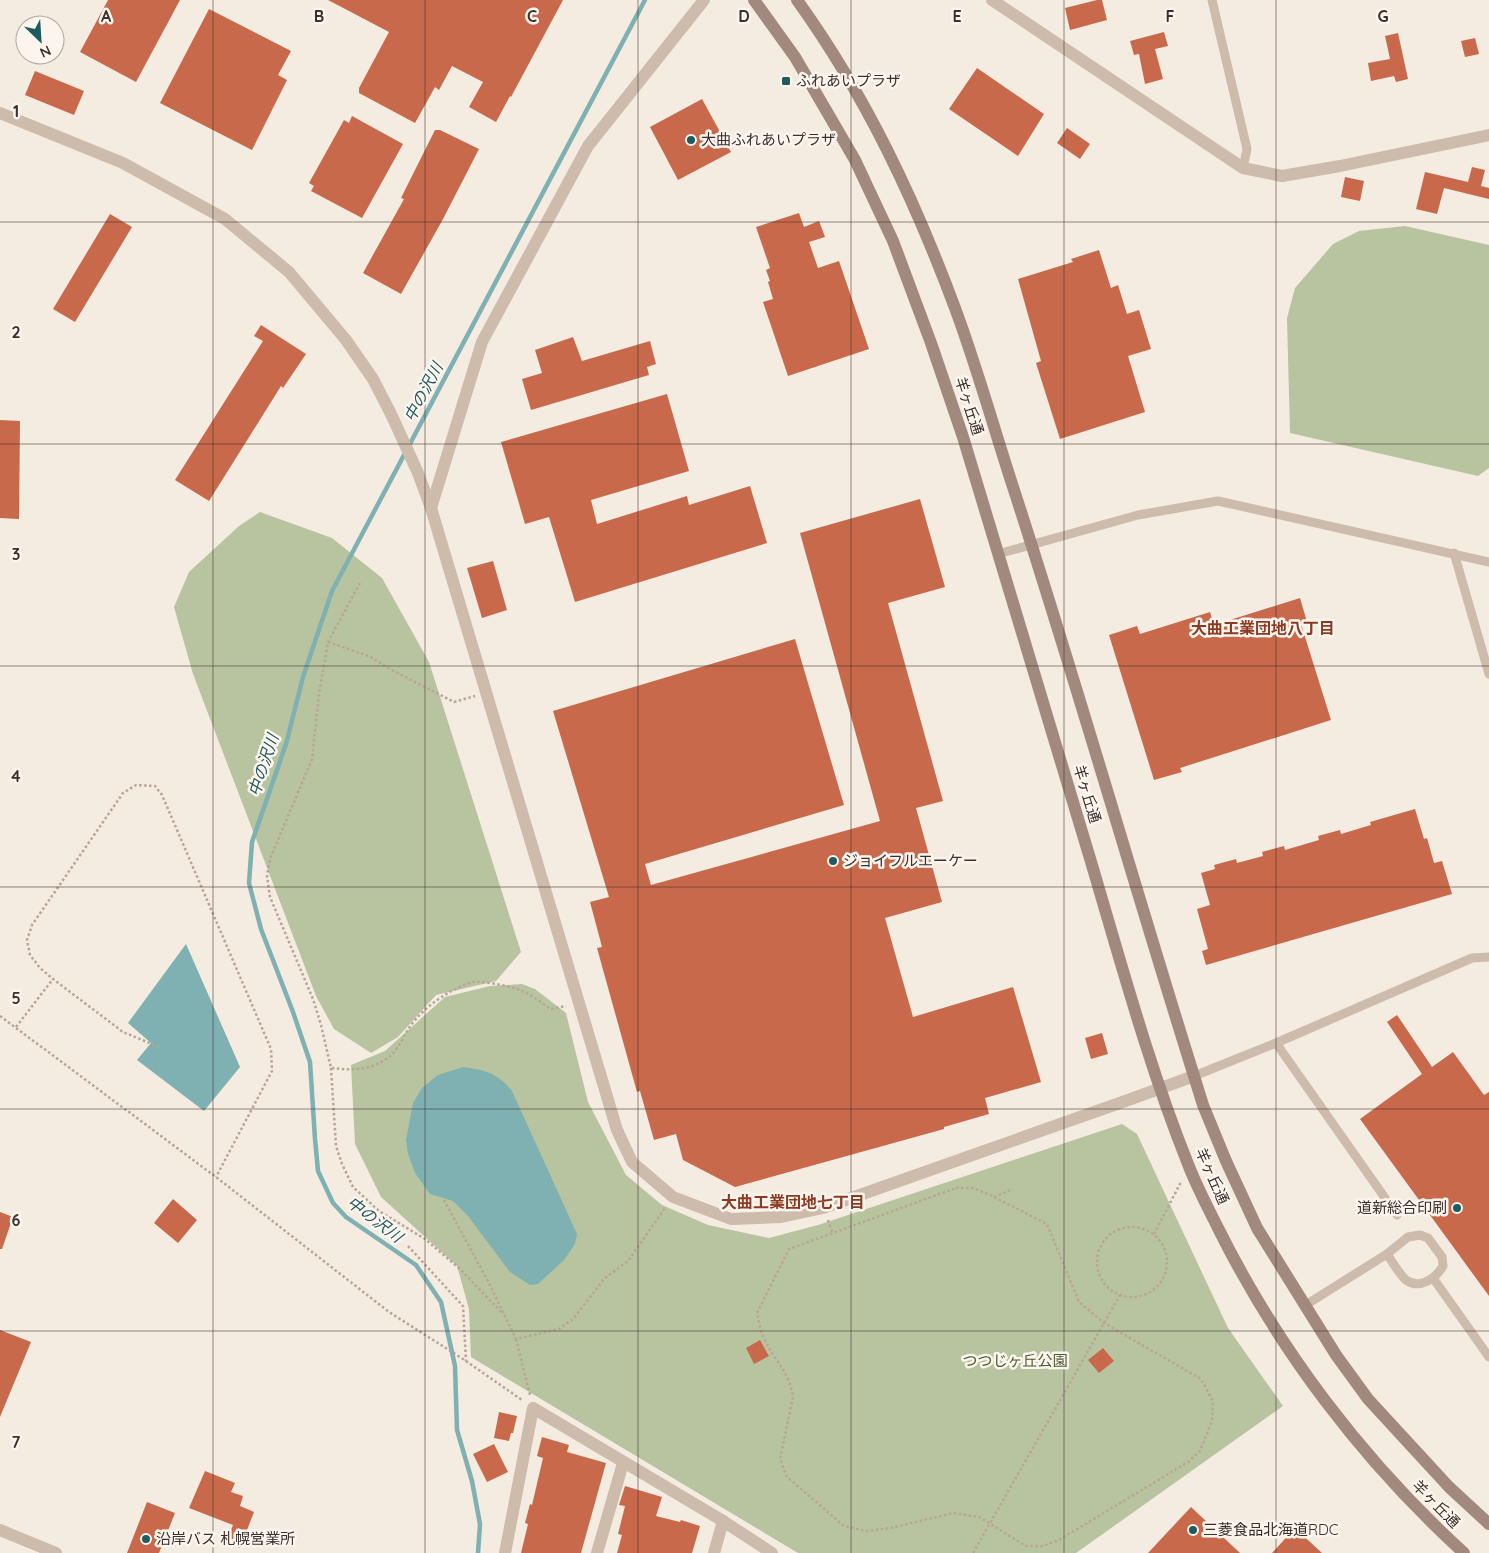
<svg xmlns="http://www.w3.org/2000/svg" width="1489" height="1553" viewBox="0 0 1489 1553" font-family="Quicksand,'Noto Sans JP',sans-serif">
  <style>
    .green { fill: #b8c4a0 }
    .water { fill: #7fb0b2 }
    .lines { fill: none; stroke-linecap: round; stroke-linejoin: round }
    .stream { stroke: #7fb0b2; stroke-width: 4.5 }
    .building { fill: #c8694b }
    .path { stroke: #b9a596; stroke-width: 2.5; stroke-dasharray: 2.5 2.5; stroke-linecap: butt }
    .service { stroke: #cdbbac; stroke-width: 9 }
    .minor { stroke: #cdbbac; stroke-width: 12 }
    .tertiary { stroke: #cdbbac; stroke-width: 12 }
    .secondary { stroke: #a18a7d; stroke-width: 12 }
    .grid { fill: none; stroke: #3b302b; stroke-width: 1; stroke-opacity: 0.55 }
    .poi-dot { fill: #1f5a5e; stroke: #fbf5ee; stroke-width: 2 }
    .labels { text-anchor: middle; stroke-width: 5; stroke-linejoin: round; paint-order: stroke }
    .poi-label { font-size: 15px; fill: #3b302b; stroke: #fbf5ee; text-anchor: start }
    .street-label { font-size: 15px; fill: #3b302b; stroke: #fbf5ee }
    .park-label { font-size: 15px; fill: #4a5a2e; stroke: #fbf5ee }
    .water-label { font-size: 16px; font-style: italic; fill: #1f5a5e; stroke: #fbf5ee }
    .neighbourhood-label { font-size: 16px; font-weight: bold; fill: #8c3b22; stroke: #fbf5ee }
    .grid-label { font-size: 16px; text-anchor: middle; font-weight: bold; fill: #3b302b; stroke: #fbf5ee; stroke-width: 5; stroke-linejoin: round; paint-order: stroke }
  </style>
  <rect width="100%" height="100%" fill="#f4ebe1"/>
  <g class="green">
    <path d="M 1405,226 L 1489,245 L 1489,468 L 1478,476 L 1290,433 L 1287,318 L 1295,288 L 1333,244 L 1359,231 Z"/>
    <path d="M 260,512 L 332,538 L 382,578 L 429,662 L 521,952 L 496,981 L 436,995 L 398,1037 L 371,1053 L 334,1029 L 316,996 L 193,674 L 174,607 L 189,572 L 239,526 Z"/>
    <path d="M 522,984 L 535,989 L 566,1013 L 588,1102 L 626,1175 L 662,1205 L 708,1225 L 769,1238 L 818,1225 L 1122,1124 L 1137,1134 L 1228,1328 L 1283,1406 L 1076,1553 L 798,1553 L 471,1357 L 469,1309 L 457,1266 L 381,1197 L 355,1144 L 351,1065 L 385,1051 L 445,997 L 490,986 Z"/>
  </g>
  <g class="water">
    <path d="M 186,944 L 240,1067 L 204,1111 L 137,1060 L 151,1043 L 128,1023 Z"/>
    <path d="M 463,1067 C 485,1070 498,1073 512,1091 L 577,1234 L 575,1244 L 564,1260 L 538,1284 L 530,1285 L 510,1272 L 468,1216 L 453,1201 L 430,1194 L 415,1173 L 408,1154 L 406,1140 L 413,1103 L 422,1088 L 438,1075 Z"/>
  </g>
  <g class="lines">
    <path class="stream" d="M 478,1553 L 480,1524 L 472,1481 L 457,1430 L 455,1366 L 441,1302 L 416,1265 L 346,1217 L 333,1203 L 318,1171 L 315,1139 L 310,1062 L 293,1012 L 261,929 L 249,883 L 252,842 L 286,744 L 303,677 L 332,591 L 645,0"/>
  </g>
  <g class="building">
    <path d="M 108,0 L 180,0 L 136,82 L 80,52 Z"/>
    <path d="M 328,0 L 563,0 L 511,97 L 510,96 L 496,122 L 469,107 L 483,82 L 452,66 L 439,90 L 435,87 L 415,123 L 359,93 L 359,88 L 389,32 Z"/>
    <path d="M 1097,0 L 1102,0 L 1107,20 L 1070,30 L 1065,8 Z"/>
    <path d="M 209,9 L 291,51 L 278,75 L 287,80 L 252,150 L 160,103 Z"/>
    <path d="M 1164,32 L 1168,46 L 1155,49 L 1163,79 L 1145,84 L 1139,54 L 1134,55 L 1130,41 Z"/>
    <path d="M 1398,33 L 1408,79 L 1396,82 L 1394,76 L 1371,81 L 1368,63 L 1390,59 L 1385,36 Z"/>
    <path d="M 1475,38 L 1479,54 L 1465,57 L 1461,41 Z"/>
    <path d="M 977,68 L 1044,114 L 1018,156 L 949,109 Z"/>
    <path d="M 35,71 L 84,91 L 74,115 L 25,95 Z"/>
    <path d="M 702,99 L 731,152 L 678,180 L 650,127 Z"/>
    <path d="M 352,116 L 403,144 L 362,218 L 311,191 L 314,186 L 309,183 L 344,120 L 349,123 Z"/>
    <path d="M 1067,128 L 1090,144 L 1080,159 L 1057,143 Z"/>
    <path d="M 435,130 L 440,130 L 479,149 L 443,219 L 401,294 L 363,273 L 404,199 L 401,198 Z"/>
    <path d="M 1472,167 L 1485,170 L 1481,186 L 1489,188 L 1489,199 L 1444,188 L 1437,214 L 1416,209 L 1425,172 L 1468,182 Z"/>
    <path d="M 1345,177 L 1364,181 L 1360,201 L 1341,197 Z"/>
    <path d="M 799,213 L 804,227 L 819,221 L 825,237 L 809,242 L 818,268 L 839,261 L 869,349 L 788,376 L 763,302 L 773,299 L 768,282 L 770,281 L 766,270 L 770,268 L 756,227 Z"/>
    <path d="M 110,214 L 132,227 L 75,322 L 53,309 Z"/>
    <path d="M 1099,250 L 1111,288 L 1118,285 L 1127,314 L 1139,310 L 1151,349 L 1128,356 L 1145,412 L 1060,439 L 1036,363 L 1041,361 L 1018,279 L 1073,262 L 1071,259 Z"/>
    <path d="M 261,325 L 306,354 L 283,388 L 281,386 L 209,501 L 175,480 L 263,341 L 254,336 Z"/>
    <path d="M 573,337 L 582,361 L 650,341 L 656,364 L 647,367 L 649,375 L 531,410 L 522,379 L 542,373 L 535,350 Z"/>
    <path d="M 667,394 L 689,471 L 591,500 L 597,524 L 687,496 L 689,505 L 750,486 L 767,543 L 575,602 L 549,517 L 525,524 L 501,442 Z"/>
    <path d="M 0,420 L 20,421 L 19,519 L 0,518 Z"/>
    <path d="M 920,499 L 945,587 L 888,603 L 943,801 L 916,808 L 942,902 L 885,918 L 913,1017 L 1013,987 L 1041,1082 L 985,1098 L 989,1114 L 944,1127 L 944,1129 L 735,1187 L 683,1160 L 676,1134 L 654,1140 L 640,1091 L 637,1092 L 597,948 L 602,947 L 590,902 L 609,897 L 553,711 L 795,639 L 844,805 L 645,864 L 651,885 L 880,821 L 800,533 Z"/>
    <path d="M 493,561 L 507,610 L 482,618 L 467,568 Z"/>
    <path d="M 1300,598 L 1307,622 L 1301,624 L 1331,720 L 1180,768 L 1182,772 L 1154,780 L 1109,635 L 1137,626 L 1140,634 L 1210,612 L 1214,625 Z"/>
    <path d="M 1415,809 L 1424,839 L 1427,838 L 1434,863 L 1442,861 L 1452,894 L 1206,965 L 1202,951 L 1208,949 L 1197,909 L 1210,905 L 1201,873 L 1215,869 L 1214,865 L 1236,859 L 1237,863 L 1263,856 L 1262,852 L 1284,846 L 1285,850 L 1319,840 L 1318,836 L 1340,830 L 1341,834 L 1371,825 L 1370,822 Z"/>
    <path d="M 1397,1015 L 1432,1067 L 1453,1052 L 1484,1095 L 1489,1092 L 1489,1296 L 1360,1119 L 1422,1074 L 1387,1022 Z"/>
    <path d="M 1102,1033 L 1108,1054 L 1091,1059 L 1085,1038 Z"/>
    <path d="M 173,1199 L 197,1220 L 178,1243 L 154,1223 Z"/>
    <path d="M 0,1212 L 13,1217 L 2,1249 L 0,1249 Z"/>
    <path d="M 0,1330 L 31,1342 L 0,1417 Z"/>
    <path d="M 760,1340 L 769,1356 L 754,1364 L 746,1348 Z"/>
    <path d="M 1103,1348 L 1114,1361 L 1099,1373 L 1088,1360 Z"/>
    <path d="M 499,1412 L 517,1416 L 513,1433 L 511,1433 L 509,1441 L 494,1438 Z"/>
    <path d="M 542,1437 L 569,1445 L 567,1452 L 606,1463 L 581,1553 L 521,1553 L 528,1524 L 525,1523 L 530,1504 L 532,1505 L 543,1458 L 537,1456 Z"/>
    <path d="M 494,1444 L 508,1472 L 487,1482 L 473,1454 Z"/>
    <path d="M 205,1471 L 235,1483 L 231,1492 L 243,1496 L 240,1506 L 254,1512 L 240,1548 L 226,1543 L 233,1525 L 189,1508 Z"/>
    <path d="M 625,1486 L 662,1497 L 656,1516 L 680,1522 L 681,1520 L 700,1526 L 692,1553 L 617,1553 L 622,1535 L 618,1534 L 625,1506 L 619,1505 Z"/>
    <path d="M 147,1502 L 175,1513 L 159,1553 L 127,1553 Z"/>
    <path d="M 1191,1507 L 1240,1553 L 1148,1553 Z"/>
    <path d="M 1295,1528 L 1322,1553 L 1272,1553 Z"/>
  </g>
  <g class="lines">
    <g class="path">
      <path d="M 360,583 L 328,642 L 319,694 L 312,759 L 270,859 L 267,876 L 270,897 L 313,999 L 321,1025 L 331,1068 C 350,1070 366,1071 383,1061 C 398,1053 402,1038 411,1025 C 425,1006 450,989 473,982 C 481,980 514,987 522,991 C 532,995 542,1003 551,1009 L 566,1006"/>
      <path d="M 328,642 L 369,656 L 388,668 L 454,702 L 475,696"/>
      <path d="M 0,1016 L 216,1177 L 389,1312 L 463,1359 L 522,1400"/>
      <path d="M 16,1027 L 53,979"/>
      <path d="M 159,1047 L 123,1032 L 53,979 L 40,968 L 30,955 L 27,940 L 32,925 L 123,793 L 136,785 L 155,786 L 162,795 L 271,1049 L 272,1071 L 216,1177"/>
      <path d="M 331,1068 L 336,1146 L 342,1164 L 353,1187 L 379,1211 L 425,1239 L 460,1269 L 503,1314"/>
      <path d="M 956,1188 L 972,1188 L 988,1194 L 1047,1224 L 1079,1302 L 1104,1323 L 1201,1379 L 1213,1401 L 1212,1421 L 1200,1451 L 1188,1462 L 1059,1540 L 1043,1546 L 1026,1546 L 979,1517 L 953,1513 L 891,1528 L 866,1531 L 844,1526 L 787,1477 L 780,1459 L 793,1397 C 790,1372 772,1358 763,1336 C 760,1329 759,1320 757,1313 L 789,1249 Z"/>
      <path d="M 994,1197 L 1013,1189"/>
      <path d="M 444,1200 L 490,1285 L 516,1339 L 559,1329 L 573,1319 L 604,1279 L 628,1261 L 665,1208"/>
      <path d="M 828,1220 L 832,1232"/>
      <circle cx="1132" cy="1262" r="35"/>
      <path d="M 1154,1234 L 1181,1182"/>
      <path d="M 408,1246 L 463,1306 L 466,1361"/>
      <path d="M 516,1339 L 530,1395"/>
      <path d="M 973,1553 L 1120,1295"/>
    </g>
    <g class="service">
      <path d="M 1212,0 L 1247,149 L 1243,168"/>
      <path d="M 1454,553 L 1489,674"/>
      <path d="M 998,554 L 1138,515 L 1218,501 L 1489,562"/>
      <path d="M 1276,1043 L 1397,1215"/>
      <path d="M 1194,1076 L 1276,1043 L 1472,958 L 1489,957"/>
      <path d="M 1433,1278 L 1489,1357"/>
      <path d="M 1304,1306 L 1387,1254 L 1408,1237 L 1420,1235 L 1428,1238 L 1442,1257 L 1443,1266 C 1436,1278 1420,1290 1406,1280 C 1400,1275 1391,1260 1387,1254"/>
    </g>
    <g class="minor">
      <path d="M 992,0 L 1243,168 L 1282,176 L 1340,166 L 1489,135"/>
      <path d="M 431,508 L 482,342 L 588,146 L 704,0"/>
      <path d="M 0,1530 L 56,1553"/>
      <path d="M 505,1553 L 533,1408 L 723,1521 L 772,1553"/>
      <path d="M 597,1553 L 623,1463"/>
      <path d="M 714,1553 L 723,1521"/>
    </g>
    <path class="tertiary" d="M 0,113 L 123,163 L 225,219 L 289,272 L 346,340 L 373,379 L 391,414 L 418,473 L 431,508 L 617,1130 L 632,1162 L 673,1197 L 731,1219 L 781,1217 L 823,1208 L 1131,1099 L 1194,1076"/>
    <g class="secondary">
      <path d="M 754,0 L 795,57 L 855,160 L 893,241 L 931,343 L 963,437 C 1004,577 1047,716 1089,855 C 1120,959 1148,1064 1188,1164 C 1196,1185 1207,1206 1217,1226 C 1278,1349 1363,1461 1464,1553"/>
      <path d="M 797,0 C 866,96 914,198 955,308 C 977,367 994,429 1014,490 C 1077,684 1133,881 1194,1076 L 1203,1105 L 1226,1161 L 1257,1228 L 1336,1355 L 1368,1399 L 1449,1487 L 1489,1524"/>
    </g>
  </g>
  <path class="grid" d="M 213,0 L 213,1553M 425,0 L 425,1553M 638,0 L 638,1553M 851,0 L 851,1553M 1064,0 L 1064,1553M 1276,0 L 1276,1553M 0,222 L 1489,222M 0,444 L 1489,444M 0,666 L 1489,666M 0,887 L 1489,887M 0,1109 L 1489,1109M 0,1331 L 1489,1331"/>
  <g class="poi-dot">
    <rect x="781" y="76" width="10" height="10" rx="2.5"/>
    <circle cx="691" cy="140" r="5"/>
    <circle cx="833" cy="861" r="5"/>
    <circle cx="1457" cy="1208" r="5"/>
    <circle cx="1193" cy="1530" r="5"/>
    <circle cx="146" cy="1539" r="5"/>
  </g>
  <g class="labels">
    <g class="poi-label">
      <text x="796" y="86">ふれあいプラザ</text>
      <text x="701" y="145">大曲ふれあいプラザ</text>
      <text x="843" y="866">ジョイフルエーケー</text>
      <text x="1447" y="1213" text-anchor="end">道新総合印刷</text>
      <text x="1203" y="1535">三菱食品北海道RDC</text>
      <text x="156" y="1544">沿岸バス 札幌営業所</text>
    </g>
    <g class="street-label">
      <text transform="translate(969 406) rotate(72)" y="5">羊ヶ丘通</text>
      <text transform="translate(1087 794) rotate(73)" y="5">羊ヶ丘通</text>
      <text transform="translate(1212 1176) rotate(66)" y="5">羊ヶ丘通</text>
      <text transform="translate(1436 1504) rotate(45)" y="5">羊ヶ丘通</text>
    </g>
    <g class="park-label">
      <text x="1015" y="1366">つつじヶ丘公園</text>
    </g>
    <g class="water-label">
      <text transform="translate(423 392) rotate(-62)" y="6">中の沢川</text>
      <text transform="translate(263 765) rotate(-72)" y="6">中の沢川</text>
      <text transform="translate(375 1219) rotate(37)" y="6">中の沢川</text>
    </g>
    <g class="neighbourhood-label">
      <text x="1263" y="634">大曲工業団地八丁目</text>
      <text x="793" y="1208">大曲工業団地七丁目</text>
    </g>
  </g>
  <g class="grid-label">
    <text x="106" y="22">A</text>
    <text x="319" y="22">B</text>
    <text x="532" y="22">C</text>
    <text x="744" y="22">D</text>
    <text x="957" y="22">E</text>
    <text x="1170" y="22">F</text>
    <text x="1383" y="22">G</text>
    <text x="16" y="117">1</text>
    <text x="16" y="338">2</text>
    <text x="16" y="560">3</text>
    <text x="16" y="782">4</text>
    <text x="16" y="1004">5</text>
    <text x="16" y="1226">6</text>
    <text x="16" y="1448">7</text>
  </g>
  <g transform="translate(40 40) rotate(155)"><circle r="24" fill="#fbf5ee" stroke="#aea6a0"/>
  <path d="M0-4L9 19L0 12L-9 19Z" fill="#1f5a5e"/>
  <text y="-8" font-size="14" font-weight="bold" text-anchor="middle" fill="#3b302b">N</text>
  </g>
</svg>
